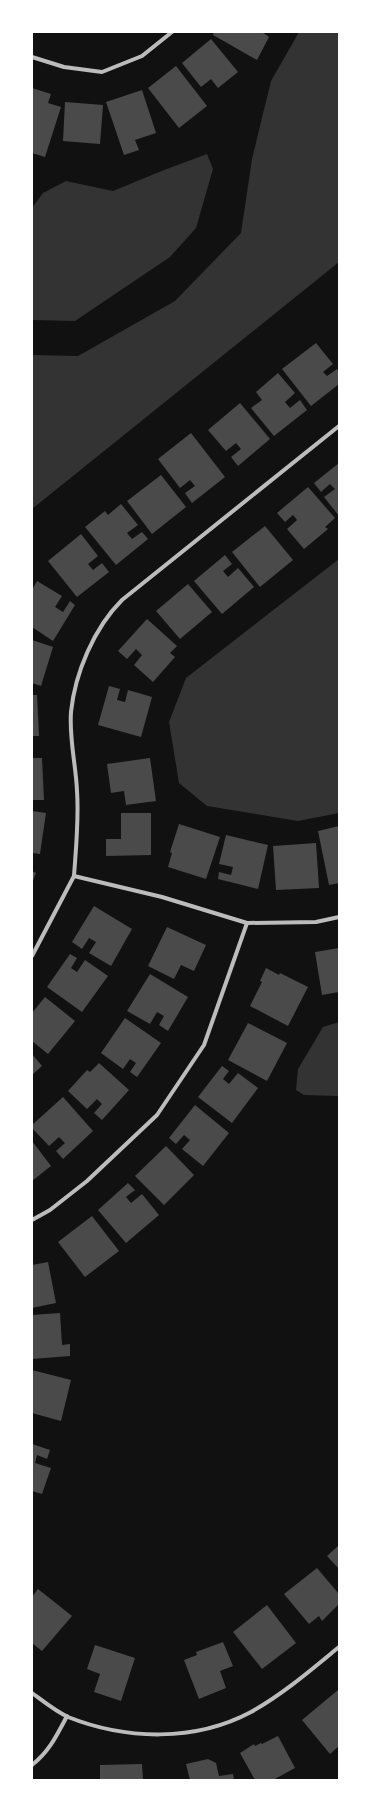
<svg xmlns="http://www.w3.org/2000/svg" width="371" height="1812" viewBox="0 0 371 1812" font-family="'Varela Round',sans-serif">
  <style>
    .water { fill: #333 }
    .building { fill: #4a4a4a }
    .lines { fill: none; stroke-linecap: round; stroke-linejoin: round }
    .minor { stroke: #bcbcbc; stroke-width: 4 }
  </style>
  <rect width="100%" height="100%" fill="#111"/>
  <g class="water">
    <path d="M 299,32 L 339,32 L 339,262 L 32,509 L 32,355 L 78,356 L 175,301 L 241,233 L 252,159 L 271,81 Z"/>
    <path d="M 207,154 L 213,169 L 196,228 L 170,257 L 75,321 L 32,320 L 32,208 L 43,193 L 66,181 L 113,191 L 164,170 Z"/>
    <path d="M 339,559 L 339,813 L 298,821 L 207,806 L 179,783 L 169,722 L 186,678 Z"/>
    <path d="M 339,1022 L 339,1096 L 304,1095 L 296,1090 L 298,1069 L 323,1027 Z"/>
  </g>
  <g class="building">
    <path d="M 214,32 L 262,32 L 269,37 L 257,60 L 213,35 Z"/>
    <path d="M 211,39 L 238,72 L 218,88 L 211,79 L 201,87 L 182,63 Z"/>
    <path d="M 176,66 L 207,106 L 179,128 L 148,88 Z"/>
    <path d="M 32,88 L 51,94 L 48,103 L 61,107 L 45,157 L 32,153 Z"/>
    <path d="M 142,90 L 156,133 L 135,140 L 139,150 L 124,155 L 106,102 Z"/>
    <path d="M 65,102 L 103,105 L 100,144 L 63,141 Z"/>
    <path d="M 316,343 L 333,364 L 323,372 L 327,376 L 337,369 L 339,371 L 339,384 L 311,406 L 282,369 Z"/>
    <path d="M 278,373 L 295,393 L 285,402 L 290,408 L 300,400 L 307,410 L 274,436 L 251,408 L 262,400 L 256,392 Z"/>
    <path d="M 240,403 L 270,439 L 238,466 L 231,457 L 241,449 L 236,443 L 226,451 L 208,430 Z"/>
    <path d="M 191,433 L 225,477 L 192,503 L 185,493 L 195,486 L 190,480 L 180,488 L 158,459 Z"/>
    <path d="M 339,463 L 339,516 L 324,497 L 335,489 L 330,484 L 321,492 L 314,483 Z"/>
    <path d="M 161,475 L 186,507 L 152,534 L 127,501 Z"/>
    <path d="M 308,487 L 335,518 L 325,527 L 328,529 L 304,549 L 287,529 L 297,520 L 293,515 L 285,522 L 277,513 Z"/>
    <path d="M 121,504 L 138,525 L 127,533 L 132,539 L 142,532 L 148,539 L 116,565 L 85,527 L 105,511 L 108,515 Z"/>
    <path d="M 265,526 L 293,560 L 260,587 L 232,552 Z"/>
    <path d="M 81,534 L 98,556 L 88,564 L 93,570 L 102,563 L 109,572 L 77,597 L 48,561 Z"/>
    <path d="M 225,555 L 232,564 L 223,571 L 228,577 L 238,568 L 254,587 L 222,614 L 194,581 Z"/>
    <path d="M 37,581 L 62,596 L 55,607 L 63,612 L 70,601 L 75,605 L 53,641 L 32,627 L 32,590 Z"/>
    <path d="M 188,584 L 212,612 L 180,639 L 156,611 Z"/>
    <path d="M 147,619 L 177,646 L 170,653 L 175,657 L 153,682 L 134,665 L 142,655 L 136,649 L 127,659 L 118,651 Z"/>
    <path d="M 32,640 L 53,647 L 41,686 L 32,683 Z"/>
    <path d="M 109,686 L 120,689 L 117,700 L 125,702 L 128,690 L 152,697 L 141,737 L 98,725 Z"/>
    <path d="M 32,695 L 37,695 L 39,736 L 32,736 Z"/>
    <path d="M 32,758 L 42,758 L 44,800 L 32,800 Z"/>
    <path d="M 150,758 L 156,801 L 126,805 L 124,791 L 111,793 L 107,764 Z"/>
    <path d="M 32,811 L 46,813 L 40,854 L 32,853 Z"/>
    <path d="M 121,813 L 151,813 L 151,855 L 106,856 L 106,839 L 121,839 Z"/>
    <path d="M 179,824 L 220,837 L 206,879 L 168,867 L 172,853 L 170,852 Z"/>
    <path d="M 339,826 L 339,883 L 329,885 L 318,831 Z"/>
    <path d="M 226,835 L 268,845 L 258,889 L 218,879 L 219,872 L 231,875 L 233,867 L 219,864 Z"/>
    <path d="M 316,843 L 319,888 L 276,890 L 273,846 Z"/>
    <path d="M 32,871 L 36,873 L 32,883 Z"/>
    <path d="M 94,906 L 132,929 L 111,966 L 89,953 L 96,942 L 89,938 L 82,949 L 72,942 Z"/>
    <path d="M 167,927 L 206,945 L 194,971 L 181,965 L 174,979 L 148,966 Z"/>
    <path d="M 339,948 L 339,992 L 322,995 L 315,952 Z"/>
    <path d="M 70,954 L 77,958 L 71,968 L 77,972 L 85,960 L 108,976 L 82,1012 L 47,987 Z"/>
    <path d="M 266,968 L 279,975 L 280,973 L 308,987 L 288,1026 L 250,1006 L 262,982 L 260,981 Z"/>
    <path d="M 150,974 L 188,997 L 168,1031 L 159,1025 L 164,1016 L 157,1012 L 150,1024 L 127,1011 Z"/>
    <path d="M 45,997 L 75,1021 L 48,1054 L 32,1041 L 32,1013 Z"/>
    <path d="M 125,1018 L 161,1043 L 137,1077 L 130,1072 L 136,1063 L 130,1059 L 123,1069 L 101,1053 Z"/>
    <path d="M 248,1023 L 287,1043 L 267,1081 L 228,1060 Z"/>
    <path d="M 32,1054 L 42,1066 L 32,1075 Z"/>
    <path d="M 99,1063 L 129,1090 L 102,1120 L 94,1113 L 102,1104 L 97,1099 L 87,1109 L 68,1091 L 87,1070 L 90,1072 Z"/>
    <path d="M 222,1066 L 229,1071 L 223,1079 L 229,1084 L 238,1073 L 258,1088 L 232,1123 L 198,1097 Z"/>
    <path d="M 63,1097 L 93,1131 L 63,1159 L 56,1151 L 65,1143 L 59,1137 L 49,1146 L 32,1128 L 32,1125 Z"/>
    <path d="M 195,1105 L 229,1133 L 203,1166 L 182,1149 L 190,1140 L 184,1135 L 176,1144 L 169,1138 Z"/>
    <path d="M 32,1141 L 51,1166 L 32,1181 Z"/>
    <path d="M 166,1146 L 194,1175 L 164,1205 L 135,1176 Z"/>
    <path d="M 128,1183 L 135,1190 L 126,1197 L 131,1203 L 142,1194 L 159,1215 L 126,1243 L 98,1210 Z"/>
    <path d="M 92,1216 L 119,1251 L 85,1277 L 58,1242 Z"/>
    <path d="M 48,1262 L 56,1303 L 32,1308 L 32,1265 Z"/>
    <path d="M 60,1313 L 62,1345 L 70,1344 L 70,1356 L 32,1359 L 32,1315 Z"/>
    <path d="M 32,1370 L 71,1380 L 61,1421 L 32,1413 Z"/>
    <path d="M 32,1444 L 50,1450 L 47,1459 L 37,1455 L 35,1463 L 51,1468 L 42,1494 L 32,1491 Z"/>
    <path d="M 339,1545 L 339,1569 L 327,1556 Z"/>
    <path d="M 317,1568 L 339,1594 L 339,1604 L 322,1621 L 319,1616 L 309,1624 L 284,1594 Z"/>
    <path d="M 38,1589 L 72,1616 L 42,1651 L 32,1643 L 32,1597 Z"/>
    <path d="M 267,1605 L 296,1643 L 262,1669 L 233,1632 Z"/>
    <path d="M 223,1642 L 233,1666 L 220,1671 L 226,1688 L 199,1699 L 184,1660 L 197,1655 L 196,1652 Z"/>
    <path d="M 95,1645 L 135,1658 L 121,1701 L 94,1692 L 100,1674 L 87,1669 Z"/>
    <path d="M 338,1690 L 339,1746 L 330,1754 L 302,1720 Z"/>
    <path d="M 278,1736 L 295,1768 L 273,1780 L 255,1780 L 240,1753 L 254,1744 L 255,1746 L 261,1743 L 262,1744 Z"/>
    <path d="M 208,1759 L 216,1763 L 219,1776 L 233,1774 L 234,1780 L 190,1780 L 186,1764 Z"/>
    <path d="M 142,1764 L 143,1780 L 100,1780 L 100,1765 Z"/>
  </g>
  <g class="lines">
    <g class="minor">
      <path d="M 32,57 L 64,67 L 102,72 L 142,56 L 172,32"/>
      <path d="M 339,426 L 122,600 C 94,628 75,673 71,712 C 69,739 76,765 77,791 C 79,819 76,848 74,876 L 162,897 L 247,923 L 316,922 L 339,917"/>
      <path d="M 32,956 L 74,876"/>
      <path d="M 32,1220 L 50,1210 L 87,1181 L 157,1115 L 204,1045 L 247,923"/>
      <path d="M 32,1693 C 43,1701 55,1711 68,1717 C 126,1740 195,1742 251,1712 C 283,1694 311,1670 339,1647"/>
      <path d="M 32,1765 C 49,1752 57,1735 67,1716"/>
    </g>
  </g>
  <rect width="371" height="1812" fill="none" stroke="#ffffff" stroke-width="66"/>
</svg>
